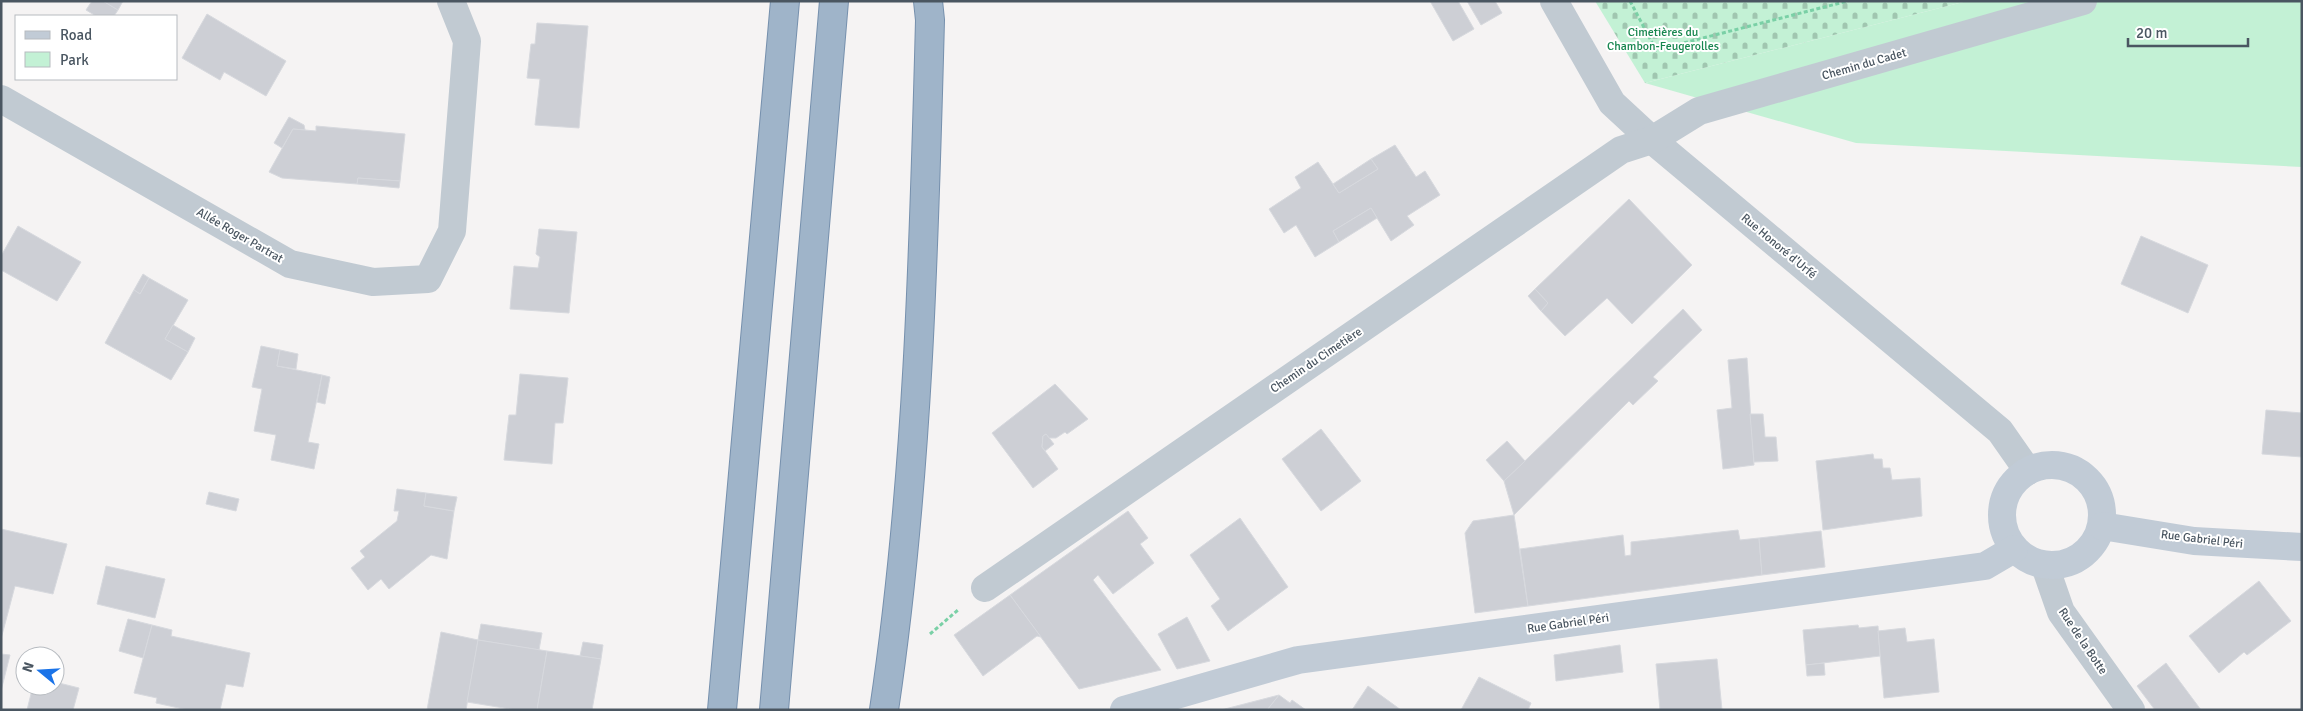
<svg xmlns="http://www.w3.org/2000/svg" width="2303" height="711" viewBox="0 0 2303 711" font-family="Signika,sans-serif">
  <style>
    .green { fill: #c3f1d5 }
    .cemetery { fill: url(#cemetery-stones) }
    .building { fill: #cdcfd5; stroke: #d7d9de }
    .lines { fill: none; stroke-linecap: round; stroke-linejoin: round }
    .trunk-casing { stroke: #7690ad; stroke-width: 30 }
    .path { stroke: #7ad0a6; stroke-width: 3; stroke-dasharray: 4 2.5; stroke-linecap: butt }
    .minor { stroke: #c1cad2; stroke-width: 28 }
    .secondary { stroke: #c1cbd6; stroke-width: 28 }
    .trunk { stroke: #9fb4c9; stroke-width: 28 }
    .labels { text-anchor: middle; stroke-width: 4; stroke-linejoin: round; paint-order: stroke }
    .park-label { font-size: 12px; fill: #17864f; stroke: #fff }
    .street-label { font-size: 12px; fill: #4a5661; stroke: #fff }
  </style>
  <defs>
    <pattern id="cemetery-stones" width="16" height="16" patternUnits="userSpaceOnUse" patternTransform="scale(1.25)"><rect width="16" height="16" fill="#c3f1d5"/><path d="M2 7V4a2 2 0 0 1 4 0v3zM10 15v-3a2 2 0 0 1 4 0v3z" fill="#a0c6b0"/></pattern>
  </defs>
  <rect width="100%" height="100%" fill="#f5f3f3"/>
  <path class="green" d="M 1967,1 L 2302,1 L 2302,167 L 1856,143 L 1645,83 Z"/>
  <path class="cemetery" d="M 1595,1 L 1967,1 L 1645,83 Z"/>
  <g class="building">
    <path d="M 92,1 L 103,1 L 118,10 L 114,16 L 96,16 L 86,10 Z"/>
    <path d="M 103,1 L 123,1 L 118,10 Z"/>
    <path d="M 1430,1 L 1458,1 L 1474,29 L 1453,41 Z"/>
    <path d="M 1467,1 L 1495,1 L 1502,13 L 1481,25 Z"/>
    <path d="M 207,14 L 286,61 L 266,96 L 224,72 L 220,80 L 182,58 Z"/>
    <path d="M 537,23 L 588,26 L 579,128 L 535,125 L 540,79 L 527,78 L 531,44 L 535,44 Z"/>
    <path d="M 289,117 L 304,125 L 305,130 L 293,129 L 282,148 L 274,143 Z"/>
    <path d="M 316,126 L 405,134 L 400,181 L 358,178 L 357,184 L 282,178 L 269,172 L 293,129 L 316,131 Z"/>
    <path d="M 1395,145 L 1416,177 L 1425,171 L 1440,195 L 1407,216 L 1414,225 L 1391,241 L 1371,208 L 1333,231 L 1339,242 L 1315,257 L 1296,225 L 1284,233 L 1269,209 L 1301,188 L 1295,177 L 1318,162 L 1339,193 L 1378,169 L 1371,159 Z"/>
    <path d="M 1371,159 L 1378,169 L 1339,193 L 1333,184 Z"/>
    <path d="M 358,178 L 400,181 L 399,188 L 357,184 Z"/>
    <path d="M 1629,199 L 1692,265 L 1632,324 L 1607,298 L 1565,336 L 1541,311 L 1548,303 L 1535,289 Z"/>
    <path d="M 1371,208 L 1377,218 L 1339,242 L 1333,231 Z"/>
    <path d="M 18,226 L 81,262 L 57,301 L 1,270 L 1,256 Z"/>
    <path d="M 539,229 L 577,232 L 569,313 L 510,309 L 514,266 L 538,268 L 540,257 L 536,254 Z"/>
    <path d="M 2141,236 L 2208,265 L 2188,313 L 2121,284 Z"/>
    <path d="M 143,274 L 149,278 L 140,294 L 134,290 Z"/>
    <path d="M 149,278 L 188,300 L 165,339 L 188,352 L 171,380 L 105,343 L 134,290 L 140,294 Z"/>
    <path d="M 1535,289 L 1548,303 L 1541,311 L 1528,296 Z"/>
    <path d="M 1683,309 L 1702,330 L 1653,377 L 1658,381 L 1633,405 L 1629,401 L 1514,515 L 1504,481 Z"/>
    <path d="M 173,325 L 195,338 L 188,352 L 165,339 Z"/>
    <path d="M 261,346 L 280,350 L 277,366 L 322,375 L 308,442 L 319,444 L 314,469 L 271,460 L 276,435 L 254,431 L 262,389 L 252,387 Z"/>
    <path d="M 280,350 L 298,354 L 296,369 L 277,366 Z"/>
    <path d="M 1747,358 L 1754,465 L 1723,469 L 1717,410 L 1732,408 L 1728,360 Z"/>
    <path d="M 520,374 L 568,378 L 563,423 L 555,423 L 552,464 L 504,460 L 509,415 L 516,415 Z"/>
    <path d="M 322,375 L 330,377 L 325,404 L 317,402 Z"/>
    <path d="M 1055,384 L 1088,419 L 1067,434 L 1065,432 L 1056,438 L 1049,438 L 1046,434 L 1043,436 L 1042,447 L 1058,469 L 1033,488 L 992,433 Z"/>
    <path d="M 2266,410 L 2302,413 L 2302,457 L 2262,454 Z"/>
    <path d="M 1750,414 L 1763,414 L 1765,437 L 1776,437 L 1778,461 L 1754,462 Z"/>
    <path d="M 1321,429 L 1361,481 L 1321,511 L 1282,459 Z"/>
    <path d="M 1046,434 L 1054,444 L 1045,451 L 1042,447 L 1043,436 Z"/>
    <path d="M 1507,441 L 1525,461 L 1504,481 L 1486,460 Z"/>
    <path d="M 1873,454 L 1874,459 L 1882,459 L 1883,468 L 1890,468 L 1892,480 L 1920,478 L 1922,516 L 1823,530 L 1816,461 Z"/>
    <path d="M 397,489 L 426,493 L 424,506 L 454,511 L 447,559 L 431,555 L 389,589 L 381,579 L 368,590 L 351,568 L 365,557 L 360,551 L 397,521 L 399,511 L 394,511 Z"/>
    <path d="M 209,492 L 239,499 L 236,511 L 206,504 Z"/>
    <path d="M 426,493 L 457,497 L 454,511 L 424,506 Z"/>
    <path d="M 1128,511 L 1148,538 L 1140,544 L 1154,563 L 1113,594 L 1098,575 L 1093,580 L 1161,670 L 1079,689 L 1010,595 Z"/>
    <path d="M 1514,515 L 1528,606 L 1475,613 L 1465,533 L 1473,521 Z"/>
    <path d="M 1240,518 L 1288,587 L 1228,631 L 1211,606 L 1220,599 L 1190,555 Z"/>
    <path d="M 1,529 L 67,544 L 53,594 L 15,586 L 1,639 Z"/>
    <path d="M 1738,530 L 1740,540 L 1759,538 L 1762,575 L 1528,606 L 1520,549 L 1623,535 L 1625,556 L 1631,555 L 1631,542 Z"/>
    <path d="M 1821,531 L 1825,567 L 1762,575 L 1759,538 Z"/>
    <path d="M 106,566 L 165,579 L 155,618 L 97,604 Z"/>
    <path d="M 2259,581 L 2291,621 L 2247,655 L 2244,652 L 2219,673 L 2189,636 Z"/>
    <path d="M 1010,595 L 1041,637 L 1037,636 L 983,676 L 954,635 Z"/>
    <path d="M 1187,617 L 1210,661 L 1177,669 L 1158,634 Z"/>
    <path d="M 128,619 L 152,625 L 143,658 L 119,651 Z"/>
    <path d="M 481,624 L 542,633 L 539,650 L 478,640 Z"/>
    <path d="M 152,625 L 172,630 L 171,636 L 250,653 L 243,687 L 226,684 L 220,710 L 188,710 L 156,703 L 157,698 L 134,693 Z"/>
    <path d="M 1858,625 L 1859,628 L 1878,626 L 1880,656 L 1806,665 L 1803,630 Z"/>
    <path d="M 1905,628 L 1907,642 L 1934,639 L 1939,692 L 1884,698 L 1878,631 Z"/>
    <path d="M 441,632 L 478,640 L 466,710 L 427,710 Z"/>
    <path d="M 478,640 L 547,651 L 537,710 L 516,710 L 467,702 Z"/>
    <path d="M 583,642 L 603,645 L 601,659 L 580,656 Z"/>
    <path d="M 1620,645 L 1623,672 L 1556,681 L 1554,655 Z"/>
    <path d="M 547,651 L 601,659 L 592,710 L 537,710 Z"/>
    <path d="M 1,654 L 10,655 L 1,691 Z"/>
    <path d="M 1717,659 L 1722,710 L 1660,710 L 1656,664 Z"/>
    <path d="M 1824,663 L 1825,675 L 1807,676 L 1806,665 Z"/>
    <path d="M 2166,663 L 2201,710 L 2155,710 L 2137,686 Z"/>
    <path d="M 1479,677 L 1531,703 L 1528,710 L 1461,710 Z"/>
    <path d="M 55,682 L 79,688 L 73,710 L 27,710 L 33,686 L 55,686 Z"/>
    <path d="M 1368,686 L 1401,710 L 1352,710 Z"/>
    <path d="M 1279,695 L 1290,703 L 1292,700 L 1306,710 L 1267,710 Z"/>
    <path d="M 1279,695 L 1267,710 L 1221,710 Z"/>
  </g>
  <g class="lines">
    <defs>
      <g id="trunk">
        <path d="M 722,710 L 785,1"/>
        <path d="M 774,710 L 834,1"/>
        <path d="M 884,710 C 918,482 924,250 930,20 L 928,1"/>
      </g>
    </defs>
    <use href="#trunk" class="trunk-casing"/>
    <g class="path">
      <path d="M 1630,1 L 1656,50 L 1848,1"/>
      <path d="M 930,634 L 958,610"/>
    </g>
    <g class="minor">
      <path d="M 1554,1 L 1612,103 L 1652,140 L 2000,431 L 2028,471"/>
      <path d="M 1,99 L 290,264 L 373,282 L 428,279 L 452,231 L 467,41 L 451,1"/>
      <path d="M 2045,566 L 2061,612 L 2131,710"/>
      <path d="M 985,588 L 1621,150 L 1652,140 L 1699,111 L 2083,1"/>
    </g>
    <g class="secondary">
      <circle cx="2052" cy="515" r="50"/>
      <path d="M 2102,526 L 2194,541 L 2302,547"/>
      <path d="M 1124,710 L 1298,660 L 1985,566 L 2014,549"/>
    </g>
    <use href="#trunk" class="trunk"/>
  </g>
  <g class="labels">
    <g class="park-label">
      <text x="1663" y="36">Cimetières du<tspan x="1663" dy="14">Chambon-Feugerolles</tspan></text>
    </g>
    <g class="street-label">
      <text transform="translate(1864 64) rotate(-16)" y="4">Chemin du Cadet</text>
      <text transform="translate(240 235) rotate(30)" y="4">Allée Roger Partrat</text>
      <text transform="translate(1779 246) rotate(40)" y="4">Rue Honoré d'Urfé</text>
      <text transform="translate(1316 360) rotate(-34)" y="4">Chemin du Cimetière</text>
      <text transform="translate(2202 539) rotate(7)" y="4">Rue Gabriel Péri</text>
      <text transform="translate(1568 623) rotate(-8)" y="4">Rue Gabriel Péri</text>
      <text transform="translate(2083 641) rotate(56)" y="4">Rue de la Botte</text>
    </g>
  </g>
  <rect width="2303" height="711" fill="none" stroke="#4a5661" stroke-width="5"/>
  <rect x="15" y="15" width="162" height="65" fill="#ffffff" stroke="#b7bbc0"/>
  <rect x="25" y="31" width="25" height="8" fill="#c1cbd6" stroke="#b7bbc0"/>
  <text x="60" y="40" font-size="15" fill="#4a5661">Road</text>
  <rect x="25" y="52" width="25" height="15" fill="#c3f1d5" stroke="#b7bbc0"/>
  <text x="60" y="65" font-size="15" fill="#4a5661">Park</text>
  <g transform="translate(40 671) rotate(288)"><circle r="24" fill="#ffffff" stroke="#b7bbc0"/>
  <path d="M0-4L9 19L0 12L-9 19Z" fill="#1a73e8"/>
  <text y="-8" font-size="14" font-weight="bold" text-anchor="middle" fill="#4a5661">N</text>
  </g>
  <path d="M2128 38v8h120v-8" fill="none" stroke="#4a5661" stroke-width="2.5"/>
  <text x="2136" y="38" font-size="15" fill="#4a5661" stroke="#ffffff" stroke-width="4" paint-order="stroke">20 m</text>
</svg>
